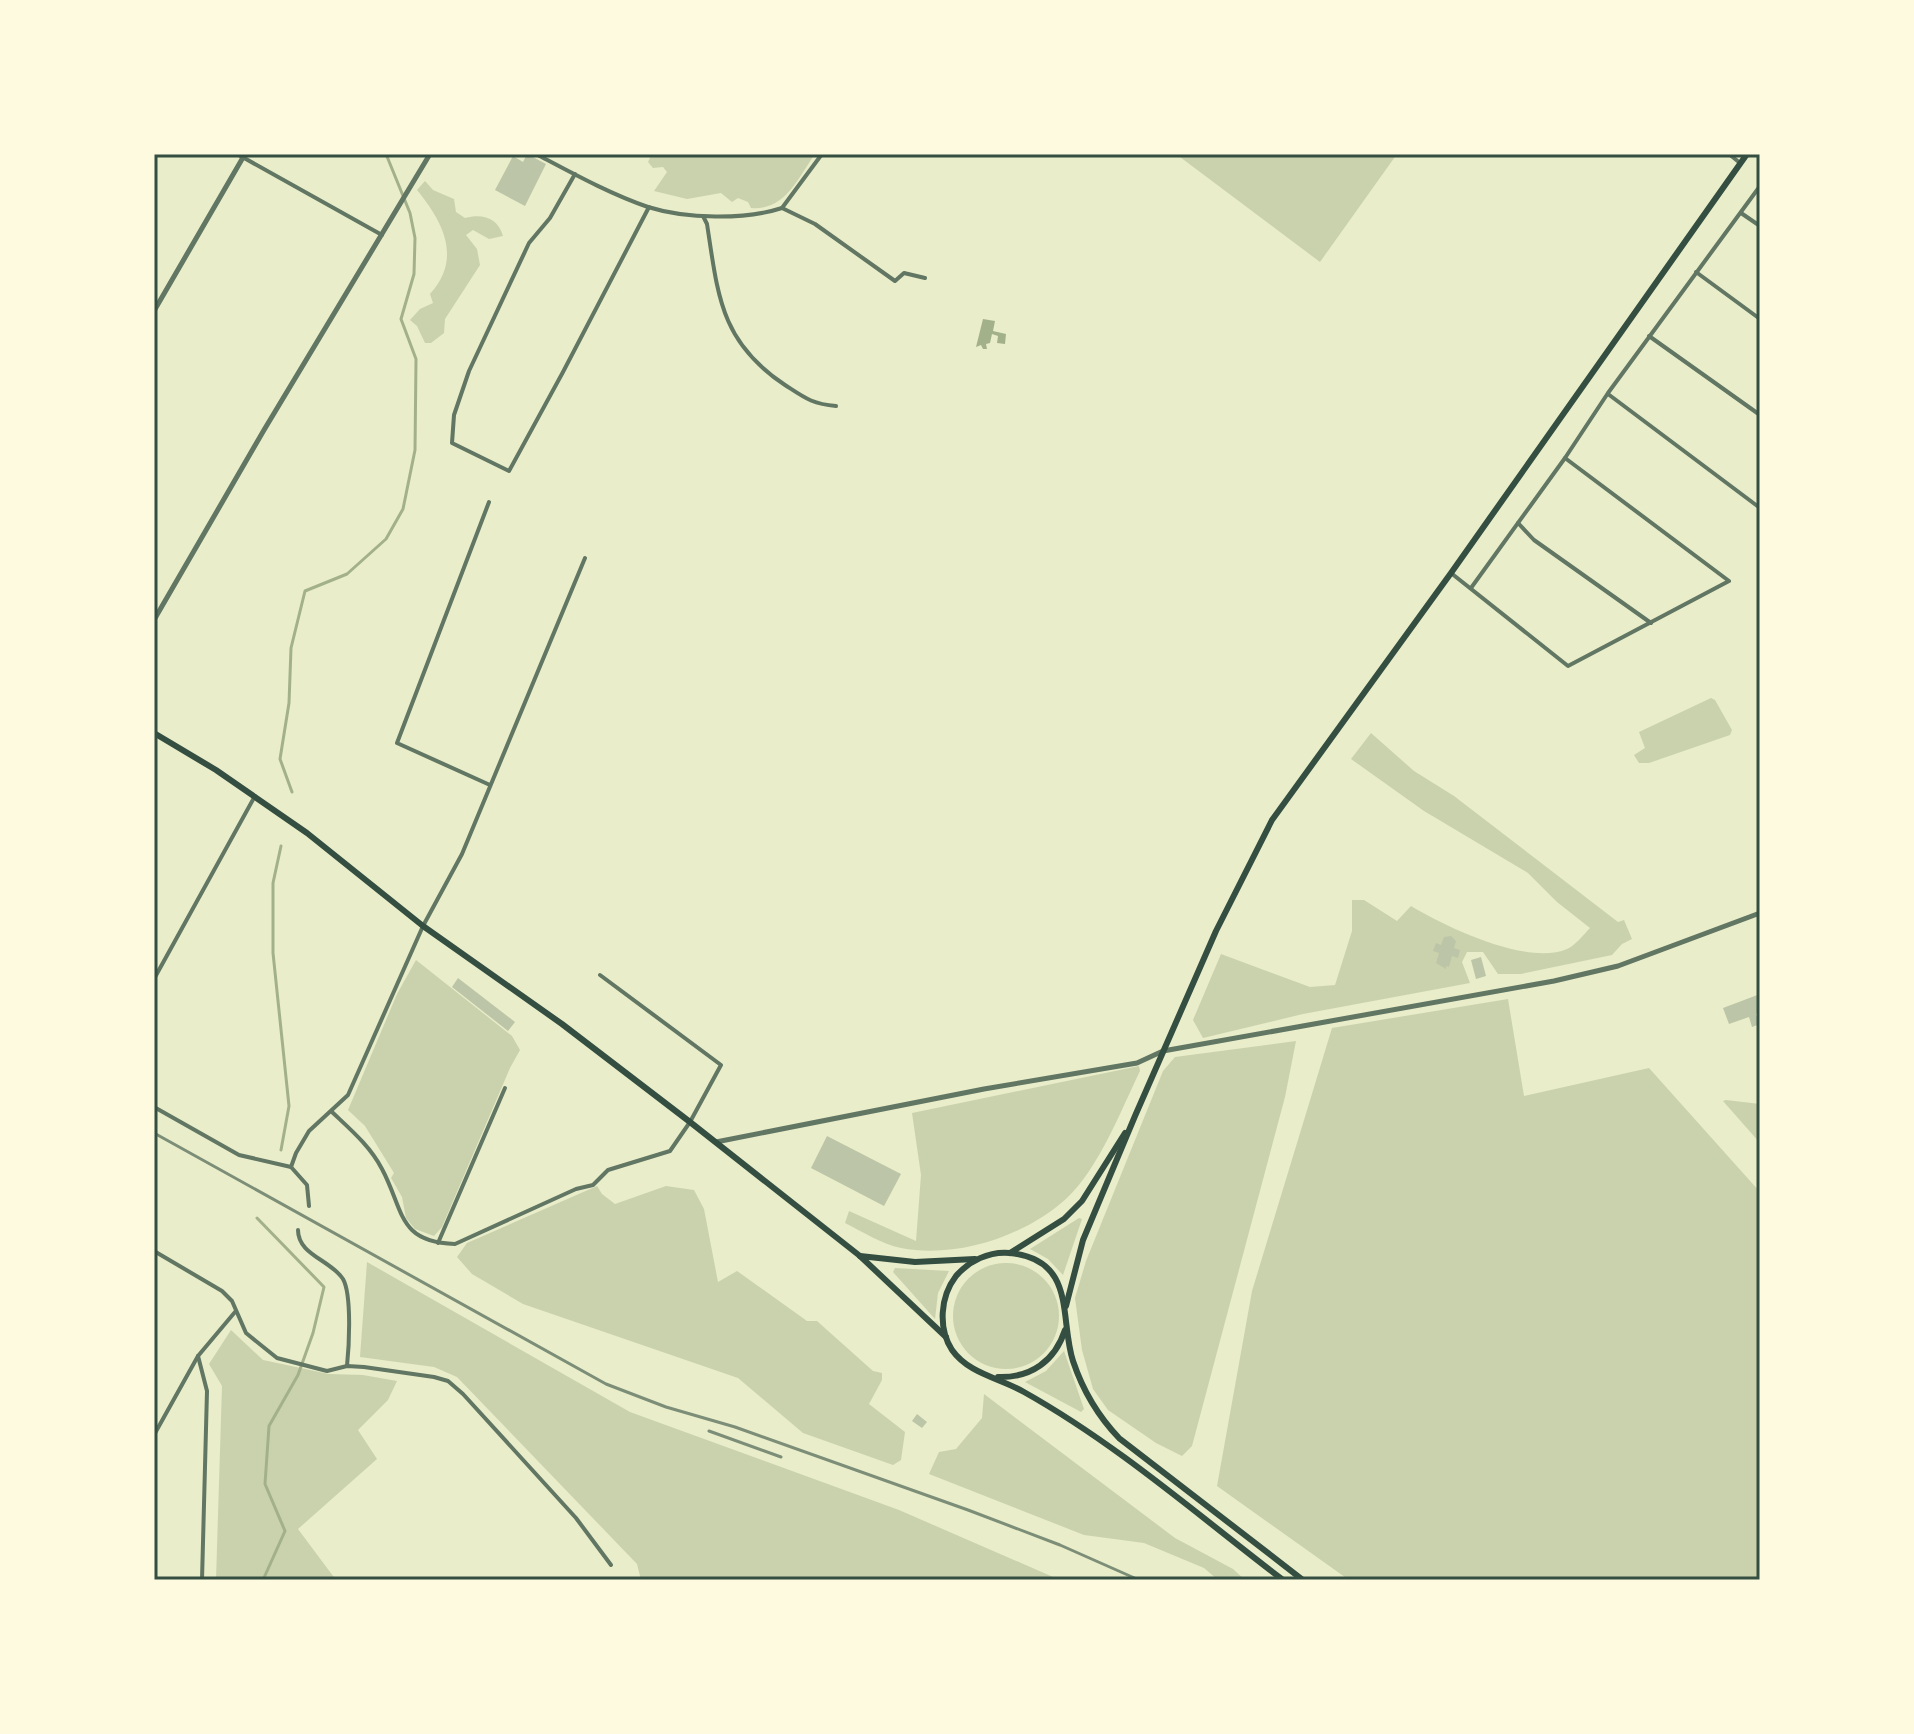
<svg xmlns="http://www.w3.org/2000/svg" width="1914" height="1734" viewBox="0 0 1914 1734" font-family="'IBM Plex Sans',sans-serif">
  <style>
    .green { fill: #cad2ad }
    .water { fill: #a3b18a }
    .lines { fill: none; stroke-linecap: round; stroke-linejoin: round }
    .stream { stroke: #a3b18a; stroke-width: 3 }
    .building { fill: #bcc5a7 }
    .minor { stroke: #617663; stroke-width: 4 }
    .tertiary { stroke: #617663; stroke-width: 5 }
    .secondary { stroke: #344e41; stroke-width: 6 }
    .primary { stroke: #344e41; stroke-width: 6 }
    .rail { stroke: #7c8e77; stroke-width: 3 }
    .neatline { fill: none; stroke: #344e41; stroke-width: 3 }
  </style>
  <rect width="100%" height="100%" fill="#e9edc9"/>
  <g class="green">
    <path d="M 647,154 L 815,154 C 798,178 785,211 751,208 L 748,202 L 738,198 L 732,202 L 721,193 L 687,199 L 654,191 L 667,172 L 663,167 L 653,168 L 648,162 L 650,158 Z"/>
    <path d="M 1176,154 L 1397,154 L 1320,262 Z"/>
    <path d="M 425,181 L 433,190 L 454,199 L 456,212 L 465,218 C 483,213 498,218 503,236 L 489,239 L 473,230 L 466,235 L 477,249 L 480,265 L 445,319 L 444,333 L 431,343 L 425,343 L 417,326 L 410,320 L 420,309 L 433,303 L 430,294 C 462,259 444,223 417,190 Z"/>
    <path d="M 1711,698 L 1715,700 L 1732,730 L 1730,735 L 1649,763 L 1639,763 L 1634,755 L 1645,748 L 1639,732 Z"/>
    <path d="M 1371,733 L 1414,771 L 1454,796 L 1618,922 L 1624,920 L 1632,939 L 1622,944 L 1612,955 L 1521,974 L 1498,974 L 1483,952 L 1467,952 L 1462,962 L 1470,983 L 1303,1014 L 1203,1038 L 1193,1020 L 1221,954 L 1310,987 L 1335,985 L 1352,931 L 1352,900 L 1364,900 L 1397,921 L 1411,906 C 1446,927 1527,966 1567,949 C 1575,946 1584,934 1590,928 L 1557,902 L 1528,873 L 1424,811 L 1351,759 Z"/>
    <path d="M 416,960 L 512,1036 L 520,1050 L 510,1068 L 442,1227 L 434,1236 L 415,1229 L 406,1218 L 402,1197 L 391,1178 L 394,1173 L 365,1126 L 348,1110 L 397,994 Z"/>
    <path d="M 1508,999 L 1524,1096 L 1649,1068 L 1760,1192 L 1760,1580 L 1349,1580 L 1217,1486 L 1252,1291 L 1332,1028 Z"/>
    <path d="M 1296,1041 L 1285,1097 L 1192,1446 L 1182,1456 L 1156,1443 L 1108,1410 L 1093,1389 L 1082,1350 L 1075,1298 L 1086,1261 L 1163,1071 L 1175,1057 Z"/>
    <path d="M 1139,1066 L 1140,1071 C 1121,1110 1099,1168 1067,1198 C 1026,1236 956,1259 901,1248 C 882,1244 863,1232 845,1223 L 849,1211 L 916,1241 L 921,1175 L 912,1113 Z"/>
    <path d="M 1726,1100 L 1760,1104 L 1760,1143 L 1723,1101 Z"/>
    <path d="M 597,1186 L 602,1194 L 615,1204 L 666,1186 L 694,1190 L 704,1209 L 718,1282 L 737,1271 L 807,1321 L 817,1321 L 873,1371 L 882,1373 L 882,1380 L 869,1404 L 905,1432 L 901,1460 L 893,1465 L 803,1433 L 738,1378 L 523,1304 L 472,1274 L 457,1257 L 467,1243 Z"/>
    <path d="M 1079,1218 L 1082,1219 L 1063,1275 L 1048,1259 L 1030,1249 Z"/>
    <path d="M 367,1262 L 630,1412 L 899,1510 L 1060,1580 L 641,1580 L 637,1564 L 457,1377 L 434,1367 L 360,1357 Z"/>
    <circle cx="1006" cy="1316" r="53"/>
    <path d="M 895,1268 L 949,1271 L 938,1293 L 935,1319 L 893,1272 Z"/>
    <path d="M 231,1330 L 263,1360 L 329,1374 L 363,1375 L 397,1381 L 388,1400 L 358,1430 L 377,1459 L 298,1529 L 336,1580 L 216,1580 L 222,1386 L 209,1364 Z"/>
    <path d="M 1064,1351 L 1084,1409 L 1081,1412 L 1025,1382 L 1046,1371 Z"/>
    <path d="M 984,1394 L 1175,1538 L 1233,1569 L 1245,1580 L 1218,1580 L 1204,1568 L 1144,1543 L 1084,1535 L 929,1474 L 939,1452 L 956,1449 L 982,1418 Z"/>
  </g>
  <path class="water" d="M 983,319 L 995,321 L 993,331 L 1006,334 L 1005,344 L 997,343 L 998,336 L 992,334 L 990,343 L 986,344 L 987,349 L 983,349 L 981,345 L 976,347 Z"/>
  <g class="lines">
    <g class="stream">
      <path d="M 292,792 L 280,759 L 289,703 L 291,648 L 305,591 L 347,574 L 386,539 L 403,509 L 415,450 L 416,359 L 401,319 L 414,274 L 415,238 L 410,213 L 386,154"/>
      <path d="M 281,846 L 273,883 L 273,953 L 289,1106 L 281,1150"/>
      <path d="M 257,1218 L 324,1287 L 313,1333 L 298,1375 L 269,1426 L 265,1484 L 285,1531 L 263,1580"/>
    </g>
  </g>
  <g class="building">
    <path d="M 527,154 L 546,164 L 525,206 L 495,190 L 513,156 L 523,162 Z"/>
    <path d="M 1451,936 L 1456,941 L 1454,948 L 1460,950 L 1458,958 L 1452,956 L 1449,967 L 1446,966 L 1446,969 L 1436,963 L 1439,953 L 1433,951 L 1436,943 L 1441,945 L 1444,937 Z"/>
    <path d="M 1481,957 L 1486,976 L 1476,979 L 1471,960 Z"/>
    <path d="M 458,978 L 515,1022 L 508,1031 L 452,987 Z"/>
    <path d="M 1760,994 L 1760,1013 L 1756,1014 L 1760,1024 L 1752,1027 L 1749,1017 L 1729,1024 L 1723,1008 Z"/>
    <path d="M 827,1136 L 901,1174 L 884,1206 L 811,1168 Z"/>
    <path d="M 917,1414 L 927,1422 L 922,1428 L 912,1421 Z"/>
  </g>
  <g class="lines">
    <g class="minor">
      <path d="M 237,154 L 382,235"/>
      <path d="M 536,154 C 572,173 610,194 648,207 C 686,219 745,220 782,208 L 815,224 L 895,281 L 904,273 L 925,278"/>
      <path d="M 1729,154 L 1740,163"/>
      <path d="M 575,174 L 550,218 L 529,243 L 469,371 L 454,415 L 452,443 L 509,471 L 563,372 L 649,207"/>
      <path d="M 782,208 L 822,154"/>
      <path d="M 1741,213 L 1760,226"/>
      <path d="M 703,216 L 707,224 C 718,295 720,342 785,385 C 805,398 812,404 836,406"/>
      <path d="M 1696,272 L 1760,319"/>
      <path d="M 1649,336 L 1760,415"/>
      <path d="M 1608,394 L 1760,508"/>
      <path d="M 489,502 L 397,743 L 490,785"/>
      <path d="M 1518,523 L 1534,540 L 1651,623"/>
      <path d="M 1451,573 L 1568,666 L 1729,581 L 1565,458"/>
      <path d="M 1471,588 L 1565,458 L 1608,393 L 1760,186"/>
      <path d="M 154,979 L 255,796"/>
      <path d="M 154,1107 L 239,1155 L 291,1167 L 307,1185 L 309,1206"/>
      <path d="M 332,1112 C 351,1130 370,1146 382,1169 C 404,1210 397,1242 455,1244 L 576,1189 L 593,1185 L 608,1170 L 670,1151 L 690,1122 L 721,1065 L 600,975"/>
      <path d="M 291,1167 L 296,1153 L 309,1131 L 348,1095 L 423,926 L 462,854 L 585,558"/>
      <path d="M 298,1230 C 298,1255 331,1260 343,1279 C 352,1295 349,1347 347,1366"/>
      <path d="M 438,1243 L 505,1088"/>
      <path d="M 154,1251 L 222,1291 L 232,1301 L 246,1333 L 277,1358 L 327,1371 L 347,1366 L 364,1367 L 434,1377 L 448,1381 L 463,1394 L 576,1518 L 611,1565"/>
      <path d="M 198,1356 L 207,1391 L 202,1580"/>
      <path d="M 154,1435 L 198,1356 L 235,1312"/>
    </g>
    <g class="tertiary">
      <path d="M 154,311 L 245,154"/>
      <path d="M 154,620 L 264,430 L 430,154"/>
      <path d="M 716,1142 L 984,1089 L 1137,1063 L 1163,1051 L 1554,981 L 1618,966 L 1760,913"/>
    </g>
    <g class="secondary">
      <path d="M 154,733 L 216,770 L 307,833 L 423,926 L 562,1024 L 690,1122 L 860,1256 L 946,1337"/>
      <path d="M 860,1256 L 915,1262 L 975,1259"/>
    </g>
    <g class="primary">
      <path d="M 1010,1253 L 1064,1219 L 1082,1201 L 1125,1133"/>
      <path d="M 1066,1306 L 1083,1240 L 1135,1116 L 1216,931 L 1272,820 L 1451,573 L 1747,154"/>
      <path d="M 998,1377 C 1031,1378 1055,1361 1065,1330"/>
      <path d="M 1283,1580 C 1199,1516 1117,1444 1024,1392 C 1000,1378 969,1374 952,1350 C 938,1328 940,1297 956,1276 C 969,1261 989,1251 1010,1253 C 1077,1260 1059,1318 1073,1361 C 1083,1391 1097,1415 1119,1438 L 1303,1580"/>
    </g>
    <g class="rail">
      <path d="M 154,1133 L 606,1384 L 666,1407 L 735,1427 L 968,1510 L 1060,1545 L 1139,1580"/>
      <path d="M 709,1431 L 781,1457"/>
    </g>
  </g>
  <rect width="1914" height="1734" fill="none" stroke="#fefae0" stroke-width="312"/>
  <rect x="156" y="156" width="1602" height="1422" class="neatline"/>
</svg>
